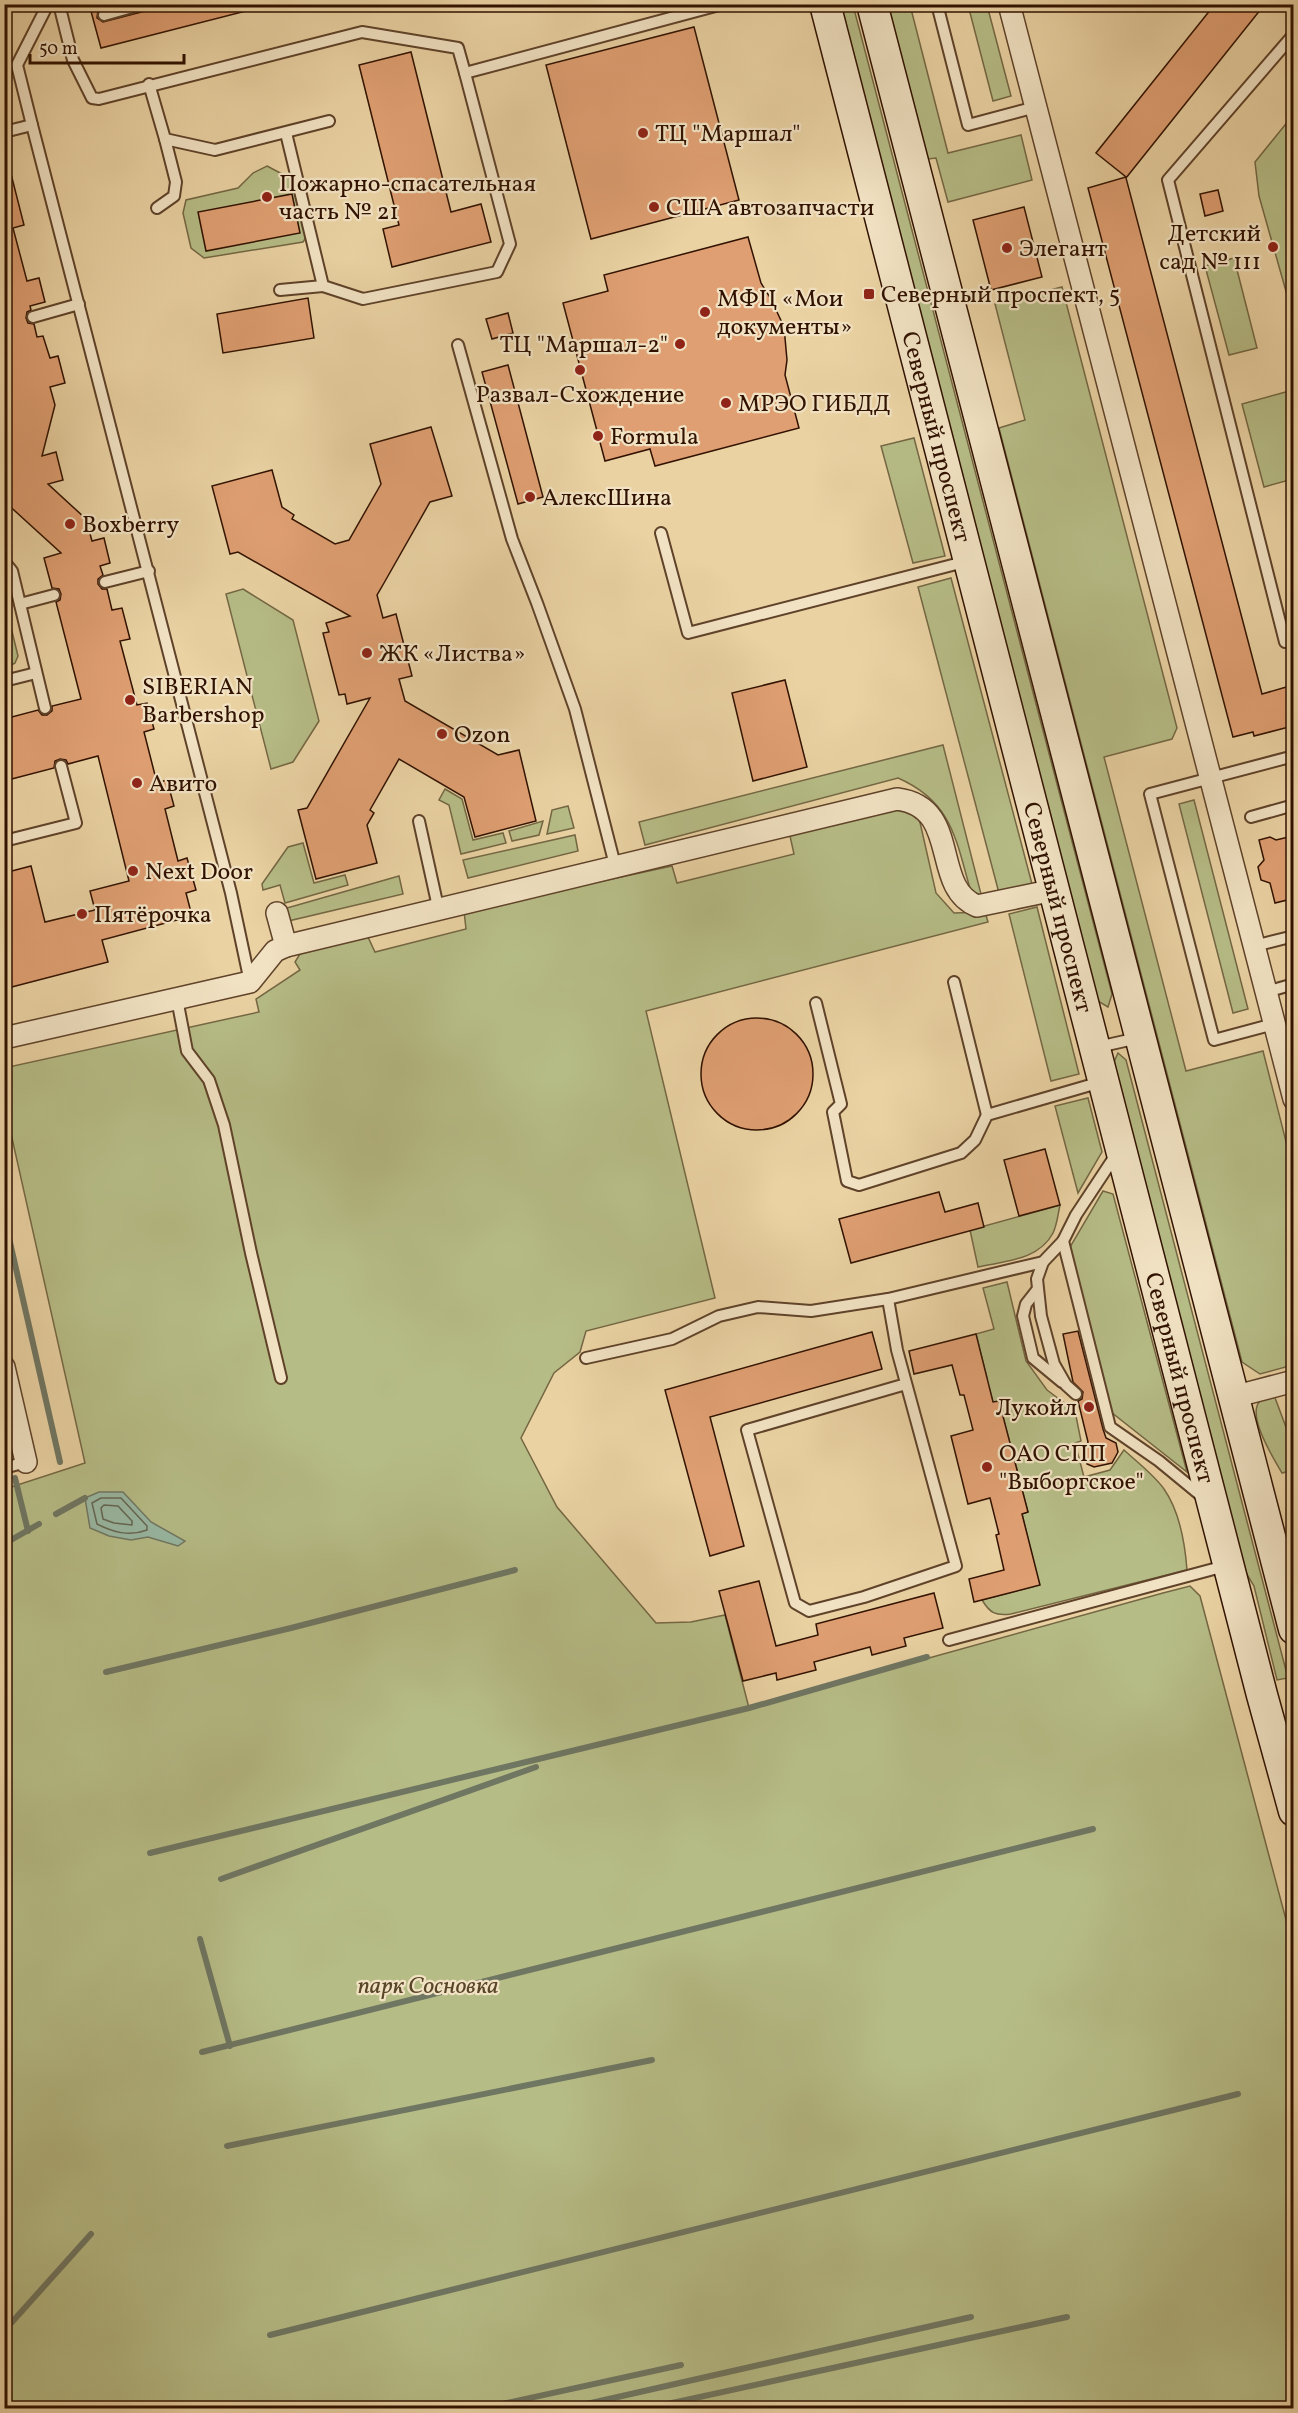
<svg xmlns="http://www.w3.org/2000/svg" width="1298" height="2413" viewBox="0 0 1298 2413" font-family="Vollkorn,serif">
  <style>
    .green { fill: #b6bc86; stroke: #746743; stroke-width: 1.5 }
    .water { fill: #98b8a3; stroke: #6f7662; stroke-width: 1.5 }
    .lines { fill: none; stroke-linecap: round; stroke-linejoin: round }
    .shore { stroke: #646552; stroke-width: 1.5 }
    .stream { stroke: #6f7662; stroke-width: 6 }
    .building { fill: #df9f72; stroke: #311200; stroke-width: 1.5 }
    .lane-casing { stroke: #5f4229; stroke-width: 14 }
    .street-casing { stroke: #5f4229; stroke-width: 24 }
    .secondary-casing { stroke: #311200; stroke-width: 33 }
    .lane { stroke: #f1e2c3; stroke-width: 10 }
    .street { stroke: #f1e2c3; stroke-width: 21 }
    .secondary { stroke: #f1e2c3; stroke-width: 30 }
    .poi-dot { fill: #8f2418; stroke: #f1e2c3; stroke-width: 2 }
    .labels { text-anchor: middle; stroke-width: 4.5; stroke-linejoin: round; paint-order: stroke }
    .poi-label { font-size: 24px; fill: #311200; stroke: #f1e2c3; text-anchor: start }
    .street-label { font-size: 24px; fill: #311200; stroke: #f1e2c3 }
    .park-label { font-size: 24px; font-style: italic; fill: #594528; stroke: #f1e2c3 }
  </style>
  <rect width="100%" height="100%" fill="#ead2a3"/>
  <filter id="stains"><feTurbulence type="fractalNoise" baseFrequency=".00333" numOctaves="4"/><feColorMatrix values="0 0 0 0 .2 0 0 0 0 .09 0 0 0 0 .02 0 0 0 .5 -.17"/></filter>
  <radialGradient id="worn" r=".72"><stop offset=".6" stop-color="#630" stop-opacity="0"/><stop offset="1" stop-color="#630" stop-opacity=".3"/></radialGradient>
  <g class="green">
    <path d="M 841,5 L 853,5 L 1112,994 L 1108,1007 L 1098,1001 Z"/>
    <path d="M 888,5 L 910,5 L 948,153 L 1021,135 L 1032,180 L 948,202 L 936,158 L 928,159 Z"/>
    <path d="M 968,5 L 987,5 L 1011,96 L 993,101 Z"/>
    <path d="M 1293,115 L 1293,316 L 1259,196 L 1255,162 Z"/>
    <path d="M 267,166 L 303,185 L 313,227 L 303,242 L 204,258 L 191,248 L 183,213 L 186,200 L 238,188 L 253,173 Z"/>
    <path d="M 1234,258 L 1257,348 L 1229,355 L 1205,266 Z"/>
    <path d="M 1062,287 L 1177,728 L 1172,739 L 1104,757 L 1186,1071 L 1263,1051 L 1293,1169 L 1293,1365 L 1260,1374 L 1242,1362 L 999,428 L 1025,420 L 995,304 Z"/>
    <path d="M 1293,390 L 1293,479 L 1264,487 L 1242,404 Z"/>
    <path d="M 914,438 L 945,556 L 913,563 L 881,446 Z"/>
    <path d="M 951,578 L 1032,884 L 999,893 L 918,587 Z"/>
    <path d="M 243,589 L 293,620 L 319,721 L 293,762 L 271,769 L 226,594 Z"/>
    <path d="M 9,619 L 18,656 L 15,663 L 5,669 L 5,620 Z"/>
    <path d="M 943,745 L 982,898 L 971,892 C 956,841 953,802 898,778 L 645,845 L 639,822 Z"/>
    <path d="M 445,789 L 462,799 L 473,840 L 503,833 L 506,843 L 461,854 L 449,805 L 439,800 Z"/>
    <path d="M 1194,800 L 1248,1009 L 1233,1013 L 1179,804 Z"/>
    <path d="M 568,806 L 574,828 L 547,834 L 552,810 Z"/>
    <path d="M 890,808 L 910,810 L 919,818 L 936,893 L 954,913 L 985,912 L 988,922 L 646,1011 L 715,1298 L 586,1331 L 580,1352 L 554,1373 L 521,1438 L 557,1507 L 656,1623 L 691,1622 L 725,1615 L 749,1708 L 1163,1593 L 1190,1586 L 1200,1596 L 1293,1946 L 1293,2408 L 5,2408 L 5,1489 L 85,1463 L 5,1107 L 4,1068 L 259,1012 L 256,999 L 300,970 L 295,962 L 300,954 L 367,935 L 375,952 L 466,929 L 464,911 L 672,866 L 677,883 L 794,854 L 790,836 Z"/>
    <path d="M 543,821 L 539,835 L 512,841 L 509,831 Z"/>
    <path d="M 575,835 L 578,851 L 468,878 L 463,860 Z"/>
    <path d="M 303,843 L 314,883 L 345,875 L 348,885 L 285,903 L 280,885 L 263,890 L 262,884 L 288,847 Z"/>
    <path d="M 399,876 L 403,894 L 284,922 L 280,910 Z"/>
    <path d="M 1037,907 L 1079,1074 L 1051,1081 L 1009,914 Z"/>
    <path d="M 1118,1053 L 1126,1060 L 1288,1678 L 1277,1680 L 1254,1586 L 1243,1568 L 1114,1062 Z"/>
    <path d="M 1088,1098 L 1102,1152 L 1078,1193 L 1055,1106 Z"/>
    <path d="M 1103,1191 L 1113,1194 L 1187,1472 L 1111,1412 L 1070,1247 Z"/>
    <path d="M 1060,1205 C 1058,1214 1057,1225 1053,1233 C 1039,1260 1005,1261 978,1267 L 970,1230 Z"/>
    <path d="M 1007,1282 L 1026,1361 L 1047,1390 L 1075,1411 L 1081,1441 L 1075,1443 L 1084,1477 L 1110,1470 L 1124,1450 C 1137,1462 1154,1475 1164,1489 C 1180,1512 1185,1543 1187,1570 L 1011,1614 C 995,1616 990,1613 982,1600 L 1039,1585 L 1022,1514 L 1028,1512 L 999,1401 L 993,1402 L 989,1387 L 983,1388 L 987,1378 L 976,1334 L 994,1329 L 983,1288 Z"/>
    <path d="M 1274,1395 L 1293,1446 L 1293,1470 L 1282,1473 C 1274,1459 1246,1415 1260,1401 C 1264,1398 1270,1397 1274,1395 Z"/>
  </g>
  <path class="water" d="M 99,1492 L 123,1492 L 151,1522 L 185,1541 L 178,1546 L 148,1537 L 131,1540 L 109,1536 L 90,1528 L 85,1498 Z"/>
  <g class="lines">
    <g class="shore">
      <path d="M 101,1498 L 121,1498 L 147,1526 L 147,1530 C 129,1537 113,1532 97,1524 L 92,1503 Z"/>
      <path d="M 104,1505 L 118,1506 L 132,1521 L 132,1525 L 114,1523 L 103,1519 L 101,1508 Z"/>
    </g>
    <g class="stream">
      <path d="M 4,1216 L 60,1462"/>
      <path d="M 15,1478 L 28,1531"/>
      <path d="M 56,1514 L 85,1498"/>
      <path d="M 4,1544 L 39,1524"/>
      <path d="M 106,1672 L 291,1628 L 515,1570"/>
      <path d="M 150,1853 L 749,1708 L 927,1657"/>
      <path d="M 221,1879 L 536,1767"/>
      <path d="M 200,1939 L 230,2046"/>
      <path d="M 202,2052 L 1093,1829"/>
      <path d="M 227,2146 L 652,2060"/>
      <path d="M 4,2331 L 91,2234"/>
      <path d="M 270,2335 L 1238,2094"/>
      <path d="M 484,2408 L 681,2365"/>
      <path d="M 569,2408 L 971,2317"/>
      <path d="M 649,2408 L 1067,2317"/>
    </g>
  </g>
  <g class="building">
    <path d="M 89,4 L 114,4 L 98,10 L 97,18 L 103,22 L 145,11 L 150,4 L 162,4 L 163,11 L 191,4 L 249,4 L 250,10 L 101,48 Z"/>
    <path d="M 1215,4 L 1265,4 L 1126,178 L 1262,694 L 1293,685 L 1293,726 L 1254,736 L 1253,732 L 1233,737 L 1088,188 L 1126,177 L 1096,153 Z"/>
    <path d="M 694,27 L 739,200 L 591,239 L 546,65 Z"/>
    <path d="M 411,52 L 451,212 L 481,204 L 491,242 L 392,267 L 383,229 L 399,225 L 359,65 Z"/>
    <path d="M 10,170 L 24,225 L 13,228 L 27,281 L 39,278 L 45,302 L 30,306 L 31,310 L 27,312 L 26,318 L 28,323 L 34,324 L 37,337 L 43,336 L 50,358 L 58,356 L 65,383 L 50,387 L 55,405 L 42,456 L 56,452 L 63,480 L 48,484 L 86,519 L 92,541 L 104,538 L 110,563 L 100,566 L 103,575 L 98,579 L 98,584 L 102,589 L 107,589 L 112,610 L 122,608 L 130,639 L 120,641 L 137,705 L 147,703 L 154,729 L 144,732 L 157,783 L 167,780 L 174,806 L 165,809 L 178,861 L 187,858 L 196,890 L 186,893 L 192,916 L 102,940 L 108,962 L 4,989 L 4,873 L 31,866 L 45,922 L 95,910 L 90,891 L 129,881 L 98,756 L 68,764 L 66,760 L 60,759 L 55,761 L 54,768 L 4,781 L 4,719 L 38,710 L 42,715 L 47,715 L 52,711 L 52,706 L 81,699 L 56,602 L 60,600 L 61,594 L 59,589 L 52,588 L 44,558 L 61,553 L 4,501 L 4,419 L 7,411 L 4,402 L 4,171 Z"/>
    <path d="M 1218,190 L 1223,211 L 1205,216 L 1200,194 Z"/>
    <path d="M 292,194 L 300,233 L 206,251 L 198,212 Z"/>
    <path d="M 1024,207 L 1042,277 L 991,290 L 973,220 Z"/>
    <path d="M 748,237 L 761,283 L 771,299 L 784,327 L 787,360 L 785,375 L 799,428 L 655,466 L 650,449 L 605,461 L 563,303 L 608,291 L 604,275 Z"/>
    <path d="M 308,298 L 314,338 L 223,353 L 217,314 Z"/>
    <path d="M 508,313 L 513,333 L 492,339 L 486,319 Z"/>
    <path d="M 508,365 L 543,497 L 518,504 L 482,372 Z"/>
    <path d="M 431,427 L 452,496 L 430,502 L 384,583 L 377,595 L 383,618 L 396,614 L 412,676 L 399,679 L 405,701 L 498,755 L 519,750 L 536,821 L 475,837 L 464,797 L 399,759 L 370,810 L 374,813 L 367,825 L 377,863 L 316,879 L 298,810 L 307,808 L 370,698 L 347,704 L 345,694 L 339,695 L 323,633 L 329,632 L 326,623 L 350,616 L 238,552 L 230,554 L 212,486 L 272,470 L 282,507 L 294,515 L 292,519 L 335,544 L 349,540 L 381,484 L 370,444 Z"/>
    <path d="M 785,680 L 807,767 L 753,781 L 732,693 Z"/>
    <path d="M 1293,836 L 1293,893 L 1290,894 L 1287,900 L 1275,903 L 1270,883 L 1261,880 L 1258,867 L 1264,860 L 1259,840 L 1270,837 L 1276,840 Z"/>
    <circle cx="757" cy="1074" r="56"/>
    <path d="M 1045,1149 L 1060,1205 L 1019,1216 L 1004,1160 Z"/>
    <path d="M 939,1192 L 945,1212 L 978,1203 L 984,1227 L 851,1263 L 839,1219 Z"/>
    <path d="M 1078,1331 L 1103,1429 L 1106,1438 L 1116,1443 L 1118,1452 L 1112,1463 L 1094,1467 L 1087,1464 L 1083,1451 L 1088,1442 L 1078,1401 L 1082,1399 L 1083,1392 L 1073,1382 L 1063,1334 Z"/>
    <path d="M 872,1332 L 882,1369 L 710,1417 L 744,1546 L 710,1556 L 665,1390 Z"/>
    <path d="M 976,1334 L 993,1402 L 999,1401 L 1028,1512 L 1022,1514 L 1040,1585 L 974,1602 L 969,1579 L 1004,1570 L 996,1535 L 999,1534 L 990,1498 L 968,1504 L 951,1436 L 973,1430 L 964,1395 L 960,1395 L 952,1365 L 914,1374 L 909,1351 Z"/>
    <path d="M 759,1581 L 776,1646 L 818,1635 L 816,1624 L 934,1593 L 943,1628 L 904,1638 L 906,1646 L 872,1655 L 870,1647 L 814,1662 L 816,1670 L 777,1680 L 776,1673 L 743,1681 L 719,1591 Z"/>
  </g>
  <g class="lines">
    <defs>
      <g id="lane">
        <path d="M 59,4 L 73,60 L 92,98 L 99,99 L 362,32 L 458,48 L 465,73 L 723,4"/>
        <path d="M 937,4 L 968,125 L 1036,107"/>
        <path d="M 104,15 L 143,4"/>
        <path d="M 1294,34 L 1168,180 L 1285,642 L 1294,640"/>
        <path d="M 149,84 L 165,139 L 215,150 L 329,121"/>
        <path d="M 32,125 L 231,893 L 250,982"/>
        <path d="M 4,132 L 32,125 L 17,65 L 46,8 L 51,4"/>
        <path d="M 286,133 L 323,286 L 363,299 L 497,272 L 510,244 L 465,73"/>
        <path d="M 157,208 L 174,196 L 176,182 L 165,139"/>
        <path d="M 280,290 L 323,286"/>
        <path d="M 33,317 L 79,304"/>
        <path d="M 458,345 L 512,539 L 537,603 L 575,709 L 615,865"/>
        <path d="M 661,533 L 688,633 L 968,561"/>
        <path d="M 4,561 L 12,571 L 45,708"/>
        <path d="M 105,582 L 149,571"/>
        <path d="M 20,604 L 54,595"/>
        <path d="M 4,681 L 36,673"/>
        <path d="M 1251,817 L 1294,805"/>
        <path d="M 419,821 L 438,907"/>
        <path d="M 4,841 L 76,823 L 61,766"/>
        <path d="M 1254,946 L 1294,936"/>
        <path d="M 954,982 L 987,1115"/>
        <path d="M 1266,992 L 1294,984"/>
        <path d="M 177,999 L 187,1051 L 209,1080 L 224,1125 L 251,1253 L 281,1378"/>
        <path d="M 816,1003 L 841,1104 L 833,1112 L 847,1181 L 859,1185 L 961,1153 L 975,1140 L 987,1115 L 1101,1082"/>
        <path d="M 1274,1024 L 1214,1040 L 1150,794 L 1294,756"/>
        <path d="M 1098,1047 L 1138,1038"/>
        <path d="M 1117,1153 L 1076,1215 L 1063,1241 L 1110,1427 L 1159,1461 L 1204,1498"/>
        <path d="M 1043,1262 L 1037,1279 L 1041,1316 L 1054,1364 L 1066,1385 L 1076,1394"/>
        <path d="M 1037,1290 L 1026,1304 L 1023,1316 L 1033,1358 L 1062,1382"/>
        <path d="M 586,1358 L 672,1339 L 719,1316 L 758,1307 L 811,1311 L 888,1299"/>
        <path d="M 906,1384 L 747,1430 L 795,1603 L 809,1611 L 864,1597 L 956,1566 L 897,1350 L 888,1299 L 1043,1262 L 1063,1241"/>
        <path d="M 4,1468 L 26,1462"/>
        <path d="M 949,1640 L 1225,1566"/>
      </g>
      <g id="street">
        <path d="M 1009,4 L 1294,1099"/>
        <path d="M 286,946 L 897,799 C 962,807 930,887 977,906 L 1054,890"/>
        <path d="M 4,1038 L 250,982 L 275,951 L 286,946 L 277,913"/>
        <path d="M 4,1367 L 26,1462"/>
        <path d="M 1233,1397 L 1294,1381"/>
      </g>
      <g id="secondary">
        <path id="s1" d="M 825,4 L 1262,1695 L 1294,1811"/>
        <path d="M 872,4 L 1294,1629"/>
      </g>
    </defs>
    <use href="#lane" class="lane-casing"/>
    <use href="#street" class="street-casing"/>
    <use href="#secondary" class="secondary-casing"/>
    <use href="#lane" class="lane"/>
    <use href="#street" class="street"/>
    <use href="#secondary" class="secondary"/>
  </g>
  <g class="poi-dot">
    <circle cx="643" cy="133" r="6"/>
    <circle cx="267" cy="197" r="6"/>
    <circle cx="654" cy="207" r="6"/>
    <circle cx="1273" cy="247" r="6"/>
    <circle cx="1007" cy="248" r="6"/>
    <rect x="863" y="288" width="12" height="12" rx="3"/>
    <circle cx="705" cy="312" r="6"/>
    <circle cx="680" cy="344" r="6"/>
    <circle cx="580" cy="370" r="6"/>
    <circle cx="726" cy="403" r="6"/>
    <circle cx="598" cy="436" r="6"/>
    <circle cx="530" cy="497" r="6"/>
    <circle cx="70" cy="524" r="6"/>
    <circle cx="367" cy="653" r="6"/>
    <circle cx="130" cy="700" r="6"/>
    <circle cx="442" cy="734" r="6"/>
    <circle cx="137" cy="783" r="6"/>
    <circle cx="133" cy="871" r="6"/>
    <circle cx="82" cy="914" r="6"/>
    <circle cx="1089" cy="1407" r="6"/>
    <circle cx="987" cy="1467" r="6"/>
  </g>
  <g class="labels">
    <g class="poi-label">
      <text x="655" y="141">ТЦ "Маршал"</text>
      <text x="279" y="191">Пожарно-спасательная<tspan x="279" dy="28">часть № 21</tspan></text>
      <text x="666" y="215">США автозапчасти</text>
      <text x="1261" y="241" text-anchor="end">Детский<tspan x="1261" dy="28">сад № 111</tspan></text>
      <text x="1019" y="256">Элегант</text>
      <text x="881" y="302">Северный проспект, 5</text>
      <text x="717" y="306">МФЦ «Мои<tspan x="717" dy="28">документы»</tspan></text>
      <text x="668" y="352" text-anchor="end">ТЦ "Маршал-2"</text>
      <text x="580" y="402" text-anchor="middle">Развал-Схождение</text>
      <text x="738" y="411">МРЭО ГИБДД</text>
      <text x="610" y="444">Formula</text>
      <text x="542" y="505">АлексШина</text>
      <text x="82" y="532">Boxberry</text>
      <text x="379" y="661">ЖК «Листва»</text>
      <text x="142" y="694">SIBERIAN<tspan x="142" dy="28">Barbershop</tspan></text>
      <text x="454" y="742">Ozon</text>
      <text x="149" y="791">Авито</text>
      <text x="145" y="879">Next Door</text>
      <text x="94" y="922">Пятёрочка</text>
      <text x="1077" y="1415" text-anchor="end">Лукойл</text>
      <text x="999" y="1461">ОАО СПП<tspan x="999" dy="28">"Выборгское"</tspan></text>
    </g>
    <g class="street-label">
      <text dy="8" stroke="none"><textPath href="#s1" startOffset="447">Северный проспект</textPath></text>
      <text dy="8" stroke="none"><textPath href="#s1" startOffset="933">Северный проспект</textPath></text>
      <text dy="8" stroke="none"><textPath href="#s1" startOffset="1419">Северный проспект</textPath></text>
    </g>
    <g class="park-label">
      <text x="428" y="1993">парк Сосновка</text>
    </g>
  </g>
  <rect width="1298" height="2413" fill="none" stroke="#ead2a3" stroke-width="24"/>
  <rect x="6" y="6" width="1286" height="2401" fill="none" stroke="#311200" stroke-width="3"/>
  <rect x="12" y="12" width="1274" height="2389" fill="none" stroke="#311200" stroke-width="1.5"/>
  <path d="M30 54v9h154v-9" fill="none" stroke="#311200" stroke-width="3"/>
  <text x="39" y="54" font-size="18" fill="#311200" stroke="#f1e2c3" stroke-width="4.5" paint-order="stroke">50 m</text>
  <rect width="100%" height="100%" filter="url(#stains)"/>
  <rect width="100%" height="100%" fill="url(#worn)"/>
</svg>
